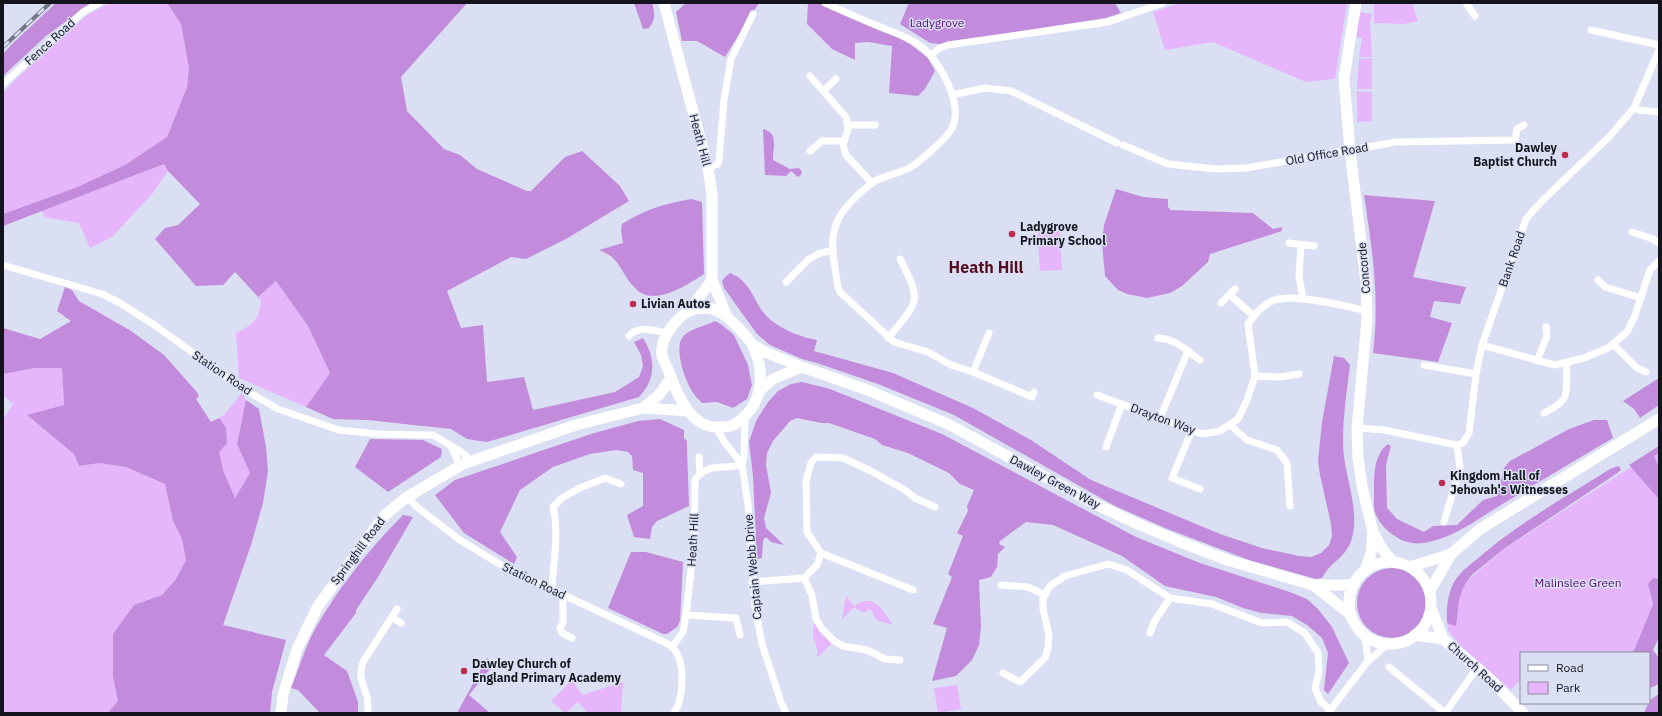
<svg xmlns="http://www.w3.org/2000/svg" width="1662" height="716" viewBox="0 0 1662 716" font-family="'IBM Plex Sans',sans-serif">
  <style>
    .green { fill: #e6b5fc }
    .forest { fill: #c38bdb }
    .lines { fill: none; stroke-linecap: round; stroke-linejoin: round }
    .street { stroke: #fff; stroke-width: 7 }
    .secondary { stroke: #fff; stroke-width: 11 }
    .rail-casing { stroke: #747784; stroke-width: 4 }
    .rail { stroke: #dadff4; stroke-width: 2.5; stroke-dasharray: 8; stroke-linecap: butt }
    .poi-dot { fill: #bd2c4c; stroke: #dadff4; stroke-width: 1.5 }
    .labels { text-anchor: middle; stroke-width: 3; stroke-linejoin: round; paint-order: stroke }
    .park-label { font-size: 12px; fill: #560c6f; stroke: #dadff4 }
    .street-label { font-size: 12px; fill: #14151c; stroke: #dadff4 }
    .poi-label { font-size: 12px; font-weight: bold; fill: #14151c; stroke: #dadff4; text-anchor: start }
    .district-label { font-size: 16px; font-weight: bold; fill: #520c1c; stroke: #dadff4 }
  </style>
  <rect width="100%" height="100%" fill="#dadff4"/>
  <g class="green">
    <path d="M 110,3 L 167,3 L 181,24 L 189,68 L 187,87 L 167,137 L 125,165 L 75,188 L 3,214 L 3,93 L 17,78 L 87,15 Z"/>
    <path d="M 1180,3 L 1347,3 L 1335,79 L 1306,82 L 1213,42 L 1165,50 L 1153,12 Z"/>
    <path d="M 1374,3 L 1412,3 L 1418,21 L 1403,24 L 1374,23 Z"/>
    <path d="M 1360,12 L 1372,14 L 1370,23 L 1372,57 L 1359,57 L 1362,38 L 1356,37 Z"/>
    <path d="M 1372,58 L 1372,89 L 1357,89 L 1359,59 Z"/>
    <path d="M 1357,91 L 1372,92 L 1372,121 L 1357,122 Z"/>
    <path d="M 164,164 L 168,171 L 152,194 L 112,237 L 90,248 L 79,223 L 45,217 L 42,211 Z"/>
    <path d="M 1059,226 L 1062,270 L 1040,271 L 1037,228 Z"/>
    <path d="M 276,281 L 308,326 L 330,373 L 306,407 L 239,378 L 236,333 C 253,324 260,320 261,300 L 258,297 Z"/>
    <path d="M 35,368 L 62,368 L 64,405 L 28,416 L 74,454 L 79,466 L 100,463 L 126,467 L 165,484 L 173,521 L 182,539 L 186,560 L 176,579 L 162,595 L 134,605 L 113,677 L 118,701 L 108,713 L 3,713 L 3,420 L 13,404 L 3,395 L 3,374 Z"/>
    <path d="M 242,393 L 246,400 L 237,444 L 250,473 L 235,498 L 223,470 L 218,451 L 227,442 L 226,428 L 219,418 L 224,415 Z"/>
    <path d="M 1659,453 L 1659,579 L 1656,578 L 1649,589 L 1653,604 L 1633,653 L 1521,653 L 1521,679 L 1511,690 L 1459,644 L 1448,630 L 1447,615 L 1467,581 L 1504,549 L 1623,472 Z"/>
    <path d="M 846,596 L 854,606 C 874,591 883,611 893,625 L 876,620 L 872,611 L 868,609 L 866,612 L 861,612 L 854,607 L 842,619 Z"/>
    <path d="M 818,622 L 834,641 L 818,657 L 817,654 L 818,652 L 813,636 L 814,624 Z"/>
    <path d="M 572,680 L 582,695 L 623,682 L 621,713 L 588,713 L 578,702 L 568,711 L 569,713 L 565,713 L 551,701 Z"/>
    <path d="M 957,685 L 961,709 L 938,713 L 934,688 Z"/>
  </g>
  <g class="forest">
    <path d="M 56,3 L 91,3 L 46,36 L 3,76 L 3,54 L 14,42 Z"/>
    <path d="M 167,3 L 467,3 L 401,77 L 407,111 L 444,149 L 460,155 L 477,169 L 527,191 L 531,191 L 565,157 L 582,151 L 620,186 L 629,201 L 566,239 L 526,259 L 511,257 L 447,291 L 461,328 L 483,325 L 487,382 L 524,377 L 533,410 L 615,392 L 639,377 L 643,366 L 641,355 L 634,342 L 643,338 C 656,358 656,379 639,397 L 487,442 L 467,439 L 451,429 L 367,420 L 333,419 L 306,407 L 330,373 L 308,326 L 276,281 L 258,297 L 235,272 L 223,285 L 196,286 L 155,239 L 165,228 L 178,225 L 200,204 L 168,171 L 164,164 L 3,226 L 3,214 L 75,188 L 125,165 L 167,137 L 187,87 L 189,68 L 181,24 Z"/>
    <path d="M 634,3 L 652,3 C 655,13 656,19 649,28 L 643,29 Z"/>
    <path d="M 686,3 L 759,3 L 725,57 L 697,41 L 682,41 L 676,12 Z"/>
    <path d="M 808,3 L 820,3 L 890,33 L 910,44 L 928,58 L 935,71 L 925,89 L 918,96 L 889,93 L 892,46 L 868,42 L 855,43 L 855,60 L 832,49 L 807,24 Z"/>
    <path d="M 909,3 L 1115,3 L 1121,13 L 1105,18 L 940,44 L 930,43 L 900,24 Z"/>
    <path d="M 763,129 C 779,133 773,147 773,160 L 790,169 L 799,168 L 802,172 L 801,175 L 798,177 L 791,171 L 786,176 L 765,175 Z"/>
    <path d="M 1116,189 L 1143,197 L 1168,199 L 1168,207 L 1171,210 L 1253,213 L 1273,229 L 1282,227 L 1282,231 L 1210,254 L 1208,262 L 1182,286 L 1170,293 L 1147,298 L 1127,294 L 1118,290 L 1105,276 L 1102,242 L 1104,225 Z"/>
    <path d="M 1364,195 L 1435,201 L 1413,277 L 1466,287 L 1460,304 L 1434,301 L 1430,317 L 1452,323 L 1438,362 L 1373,353 C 1380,297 1372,249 1364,195 Z"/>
    <path d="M 691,199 L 702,202 L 704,274 C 687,285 653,308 635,288 C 626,279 621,266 613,258 C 609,254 603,252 599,250 L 623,243 L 621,230 L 622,224 C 644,210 666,203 691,199 Z"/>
    <path d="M 730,273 C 755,283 753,307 772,321 C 785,331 801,337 817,340 L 814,351 L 893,373 L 973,408 L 1031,440 L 1091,480 L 1220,534 L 1262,548 L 1299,556 L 1311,557 L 1321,553 L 1329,545 L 1332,536 L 1331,524 L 1320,475 L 1318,461 L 1322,422 L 1334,356 L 1344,358 L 1350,365 C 1347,390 1343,415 1343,441 C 1342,472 1364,516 1349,546 C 1342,559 1328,565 1322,578 L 1316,579 L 1249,560 L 1165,528 L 1115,506 L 954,415 L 878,384 L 817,363 L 802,359 L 770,345 L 757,334 L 724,288 L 722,281 L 725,277 Z"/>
    <path d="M 65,287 L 72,290 L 79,301 L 131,331 L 164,355 L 196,391 L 199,396 L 196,399 L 211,422 L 219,418 L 226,428 L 227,443 L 219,452 L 223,470 L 235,498 L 250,473 L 237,444 L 246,400 L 259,409 L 266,447 L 268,471 L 263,503 L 251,545 L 223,625 L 286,640 L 272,692 L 270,713 L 108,713 L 118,701 L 113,677 L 113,634 L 134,605 L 162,595 L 176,579 L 186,560 L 182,539 L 173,521 L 165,484 L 126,467 L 100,463 L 79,466 L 74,454 L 27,415 L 64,405 L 62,368 L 35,368 L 3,374 L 3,328 L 40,339 L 71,321 L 57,311 Z"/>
    <path d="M 715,321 L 722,325 L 734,335 L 748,365 L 752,385 L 747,399 L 733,408 L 717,402 L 702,403 C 700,400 696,398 694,394 C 686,384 674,350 682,338 C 688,329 706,326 715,321 Z"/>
    <path d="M 1659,378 L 1659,405 L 1640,418 L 1634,409 L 1623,401 Z"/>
    <path d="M 802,382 L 830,389 L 942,434 L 1136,537 L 1200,563 L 1287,591 L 1307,599 L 1318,609 L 1332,627 L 1349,663 L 1328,694 L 1324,690 L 1328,653 L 1322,638 L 1307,625 L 1292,616 L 1261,613 L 1243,608 L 1216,597 L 1165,586 L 1122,556 L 1053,525 L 1026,522 L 1000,541 L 999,544 L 1005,547 L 998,554 L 997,567 L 991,577 L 979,580 L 981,626 L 979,645 L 972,660 L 956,676 L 932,681 L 947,628 L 933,624 L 952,577 L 948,574 L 963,536 L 957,533 L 968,511 L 967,506 L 974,490 L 960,484 L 949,473 L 908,453 L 882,445 L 875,439 L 829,423 L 821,423 L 797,418 L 790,421 L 773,441 L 767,453 L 766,465 L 771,493 L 764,518 L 766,528 L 784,545 L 771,542 L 766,537 L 763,540 L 762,558 L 757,559 L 753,476 L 749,442 L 756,421 L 768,402 L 778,391 L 791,384 Z"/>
    <path d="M 660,419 L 684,430 L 684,438 L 687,441 L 687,449 L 689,506 L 657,521 L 652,527 L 650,539 L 634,537 L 627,515 L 643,506 L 643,473 L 633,470 L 632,456 L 628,452 L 616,450 L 590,454 L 553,467 L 520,490 L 500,532 L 517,557 L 514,564 L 464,533 L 435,495 L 455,480 L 591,434 L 638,421 Z"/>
    <path d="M 1594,420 L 1607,420 L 1613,438 C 1576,460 1540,481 1504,503 C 1479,518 1453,539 1423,543 C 1404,546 1384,532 1376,515 C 1373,509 1374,501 1374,495 C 1374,478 1373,455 1388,444 L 1391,446 L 1386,465 L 1387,508 L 1397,519 L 1424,532 L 1433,526 L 1457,525 L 1483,500 L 1497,496 L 1504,468 L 1510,461 L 1569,429 Z"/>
    <path d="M 370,439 L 423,440 L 442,449 L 441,457 L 388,492 L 355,467 Z"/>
    <path d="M 1659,446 L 1659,453 L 1654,456 L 1659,468 L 1659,499 L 1629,465 Z"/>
    <path d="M 1619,466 L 1621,470 L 1616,474 L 1505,548 L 1473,574 L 1467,581 L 1463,588 L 1459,600 L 1456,626 L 1447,623 C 1446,608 1448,591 1456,579 C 1463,569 1474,562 1483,554 C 1522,521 1567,496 1610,469 Z"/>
    <path d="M 403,515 L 413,517 L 378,577 L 356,610 L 356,613 L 324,655 L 347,671 L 358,702 L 358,713 L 320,713 L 298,690 L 291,688 C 299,669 305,647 315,629 C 339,587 370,548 403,515 Z"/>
    <path d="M 631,552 L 646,552 L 683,562 L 680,621 L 677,627 L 667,634 L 663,634 L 608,608 Z"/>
    <circle cx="1392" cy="603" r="35"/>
    <path d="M 1653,578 L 1659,579 L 1659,637 L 1653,650 L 1659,658 L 1659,684 L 1650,688 L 1649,688 L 1649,653 L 1633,653 L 1653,604 L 1648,584 Z"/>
    <path d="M 487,658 L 494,664 L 469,695 L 490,713 L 457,713 Z"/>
    <path d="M 1659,694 L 1659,713 L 1644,713 L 1650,700 Z"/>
  </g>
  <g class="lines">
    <g class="street">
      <path d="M 825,3 C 843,11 860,19 878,26 C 892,32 907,36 919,45 C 940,59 965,106 951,130 C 946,139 920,161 911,167 C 900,173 888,175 877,180 C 866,186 844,207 839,218 C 827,240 835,264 838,287 L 840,292 L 894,342 L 928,352 L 951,365 L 973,372 L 1032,397 L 1034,392"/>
      <path d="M 1466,3 L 1475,16"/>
      <path d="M 1591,30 L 1659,45"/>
      <path d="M 931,55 L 940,48 L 948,45 L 1108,22 L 1163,3"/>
      <path d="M 810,76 L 846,117 L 848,129 L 843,145 L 846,155 L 872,183"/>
      <path d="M 3,84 L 83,12 L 99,3"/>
      <path d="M 823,91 L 836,79"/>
      <path d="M 952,95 L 985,88 L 1011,91 L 1117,143"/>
      <path d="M 1634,108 L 1639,110 L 1659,112"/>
      <path d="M 848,125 L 875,125"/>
      <path d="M 1123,145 L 1168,164 L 1215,169 L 1246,168 L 1396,142 L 1515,140 L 1517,129 L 1524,125"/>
      <path d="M 810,151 L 822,141 L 844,141"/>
      <path d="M 708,168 L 718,164 L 719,160 L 724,100 L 731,59 L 753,14"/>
      <path d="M 1632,232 L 1653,239 L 1659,243"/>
      <path d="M 1289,243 L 1314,246"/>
      <path d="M 1301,245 L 1299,276 L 1303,299"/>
      <path d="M 3,265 L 102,294 L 120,303 L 156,326 L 243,389 L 278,409 L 339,430 L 377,434 L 433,435 L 460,451 L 466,456 L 470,462"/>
      <path d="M 1598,280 L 1605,287 L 1641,298"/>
      <path d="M 786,282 L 809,259 L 818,254 L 833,250"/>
      <path d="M 1230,295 L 1254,316"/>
      <path d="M 1221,303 L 1235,289"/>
      <path d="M 629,336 C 638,325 655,331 667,333"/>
      <path d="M 888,338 C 918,301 923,303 900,259"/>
      <path d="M 1158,338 C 1176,339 1186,350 1200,360"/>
      <path d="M 1613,344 L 1637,368 L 1646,372"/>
      <path d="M 1482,345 L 1555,365 L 1584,358 L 1608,348 L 1627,332 L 1634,318 L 1650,270 L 1659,261"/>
      <path d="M 1537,361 L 1547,336 L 1546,327"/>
      <path d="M 1424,365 L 1476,374"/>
      <path d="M 973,372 L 989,333"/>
      <path d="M 1255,376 L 1280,377 L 1299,374"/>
      <path d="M 1097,395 L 1202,434 L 1220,431 L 1238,419 L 1247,400 L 1255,376 L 1248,324 C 1254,315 1261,306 1272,301 C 1291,292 1346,306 1367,311"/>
      <path d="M 1544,413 C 1551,409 1558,406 1563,400 C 1568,394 1567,371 1566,363"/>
      <path d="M 745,418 L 744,456 L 742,464 L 748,505 L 755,606 L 762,644 L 781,702 L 786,713"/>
      <path d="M 1160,418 L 1188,351"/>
      <path d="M 1230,425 L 1247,440 L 1277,450 L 1287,463 L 1290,506"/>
      <path d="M 716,428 L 725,443 L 742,464"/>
      <path d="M 1357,428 L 1384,430 L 1457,445 L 1463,443 L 1469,433 L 1476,374 L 1482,345 L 1526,219 L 1543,200 L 1609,137 L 1634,108 L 1659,50"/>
      <path d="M 1192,430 L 1172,478 L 1200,489"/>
      <path d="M 451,446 L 460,466"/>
      <path d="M 1106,447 L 1122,404"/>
      <path d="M 699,457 L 700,473"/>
      <path d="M 407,497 L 417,507 L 460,540 L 506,568 L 649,635 C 656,639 666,642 672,647 C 686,660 684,698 674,713"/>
      <path d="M 1444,522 L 1460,468 L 1457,445"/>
      <path d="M 804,578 L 812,595 L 816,619 L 822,629 L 834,641 L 843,646 L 867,650 L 885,659 L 900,660"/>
      <path d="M 752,582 L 804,578 L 817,565 L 821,553"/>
      <path d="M 1001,585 L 1028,587 L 1045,595"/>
      <path d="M 551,589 L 552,585 C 554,559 559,532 553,507 L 562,498 L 580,488 L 605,478 L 621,484"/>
      <path d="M 913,590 L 821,553 L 807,532 L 806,481 L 811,463 L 816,457 L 843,458 L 869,470 L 905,490 L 915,498 L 935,507"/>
      <path d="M 563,594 L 563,622 L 560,629 L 562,633 L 572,638"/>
      <path d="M 686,615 L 736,618 L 740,635"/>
      <path d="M 392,617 L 401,623"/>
      <path d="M 1150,633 L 1154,622 L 1170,598"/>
      <path d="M 1365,636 L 1368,661"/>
      <path d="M 672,647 L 683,632 L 686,615 L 694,543 L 695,480 C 708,461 724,471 742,464"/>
      <path d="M 1389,667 L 1445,713"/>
      <path d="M 1003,673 L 1020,682 L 1045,658 L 1048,648 L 1049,635 L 1043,609 L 1043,598 L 1050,586 L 1065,576 L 1108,564 L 1127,570 L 1170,598 L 1212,604 L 1262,623 L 1287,622 L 1305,633 L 1318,653 L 1319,672 L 1315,688 L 1321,702 L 1331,710"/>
      <path d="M 368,713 C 368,708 368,702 367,697 C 363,682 358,678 363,662 L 397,609"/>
      <path d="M 1328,713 L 1368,661 L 1387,645"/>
      <path d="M 1445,713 L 1477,668"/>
    </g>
    <g class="secondary">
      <path d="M 664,3 L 708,168 L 712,194 L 712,280 L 727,317"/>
      <path d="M 1356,3 L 1344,78 L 1350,151 L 1366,282 L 1367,319 L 1357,428 L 1358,458 L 1362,486 L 1373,532 L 1383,550 L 1392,561"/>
      <path d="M 711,308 C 716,311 722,313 727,317 C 733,322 750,339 753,346 C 766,374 763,406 735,424 C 731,427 726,427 721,427 C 691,430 677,394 669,372 C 667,367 663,360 662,355 C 659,338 679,313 695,309 C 700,308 706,308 711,308 Z"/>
      <path d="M 688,312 L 712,280"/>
      <path d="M 753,345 L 765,352 L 802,367 L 865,389 L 948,424 L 1097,505 L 1140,525 L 1183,543 L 1227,560 L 1313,585 L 1353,585"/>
      <path d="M 760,390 L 773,379 L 802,367"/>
      <path d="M 643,408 L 659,395 L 671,378"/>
      <circle cx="1390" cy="603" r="41"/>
      <path d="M 1410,567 L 1451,554 L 1480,529 L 1659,419"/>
      <path d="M 1366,568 L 1371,554 L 1373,532"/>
      <path d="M 1313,585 L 1350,614"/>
      <path d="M 1430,591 L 1451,554"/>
      <path d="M 1432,610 L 1443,639 L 1491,680 L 1523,713"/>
      <path d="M 1415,635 L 1443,639"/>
      <path d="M 281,713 L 283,695 L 297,649 L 318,606 L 385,515 L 407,497 L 463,464 L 576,425 L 643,408 L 688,411"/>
    </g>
    <defs>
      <path id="rail" d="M 3,47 L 50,3"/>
    </defs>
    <use href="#rail" class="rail-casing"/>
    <use href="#rail" class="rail"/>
  </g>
  <g class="poi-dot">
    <circle cx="1565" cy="155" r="4"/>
    <circle cx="1012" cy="234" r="4"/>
    <circle cx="633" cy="304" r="4"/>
    <circle cx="1442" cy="483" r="4"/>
    <circle cx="464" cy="671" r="4"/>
  </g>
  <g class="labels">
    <g class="park-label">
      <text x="937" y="27">Ladygrove</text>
      <text x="1578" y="587">Malinslee Green</text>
    </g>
    <g class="street-label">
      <text transform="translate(50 42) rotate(-42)" y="4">Fence Road</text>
      <text transform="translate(700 140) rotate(75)" y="4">Heath Hill</text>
      <text transform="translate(1327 154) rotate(-10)" y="4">Old Office Road</text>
      <text transform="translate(1512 259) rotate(-71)" y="4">Bank Road</text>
      <text transform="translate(1364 268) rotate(-95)" y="4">Concorde</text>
      <text transform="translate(222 373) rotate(34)" y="4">Station Road</text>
      <text transform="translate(1163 419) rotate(20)" y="4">Drayton Way</text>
      <text transform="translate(1055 482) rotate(28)" y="4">Dawley Green Way</text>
      <text transform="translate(693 540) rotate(-87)" y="4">Heath Hill</text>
      <text transform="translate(358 551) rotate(-53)" y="4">Springhill Road</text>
      <text transform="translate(753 567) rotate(-95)" y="4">Captain Webb Drive</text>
      <text transform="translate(534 581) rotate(26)" y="4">Station Road</text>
      <text transform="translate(1475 667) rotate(42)" y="4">Church Road</text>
    </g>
    <g class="poi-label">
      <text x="1557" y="152" text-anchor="end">Dawley<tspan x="1557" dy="14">Baptist Church</tspan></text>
      <text x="1020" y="231">Ladygrove<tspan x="1020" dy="14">Primary School</tspan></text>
      <text x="641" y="308">Livian Autos</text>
      <text x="1450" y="480">Kingdom Hall of<tspan x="1450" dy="14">Jehovah's Witnesses</tspan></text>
      <text x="472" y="668">Dawley Church of<tspan x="472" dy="14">England Primary Academy</tspan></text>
    </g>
    <g class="district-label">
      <text x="986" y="273">Heath Hill</text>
    </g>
  </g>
  <rect width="1662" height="716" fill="none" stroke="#14151c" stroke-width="8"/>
  <rect x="1520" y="652" width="130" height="52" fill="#dadff4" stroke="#8b8e9e"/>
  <rect x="1528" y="665" width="20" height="6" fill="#ffffff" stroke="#8b8e9e"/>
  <text x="1556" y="672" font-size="12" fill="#14151c">Road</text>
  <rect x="1528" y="682" width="20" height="12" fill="#e6b5fc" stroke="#8b8e9e"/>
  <text x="1556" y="692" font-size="12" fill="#14151c">Park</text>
</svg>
